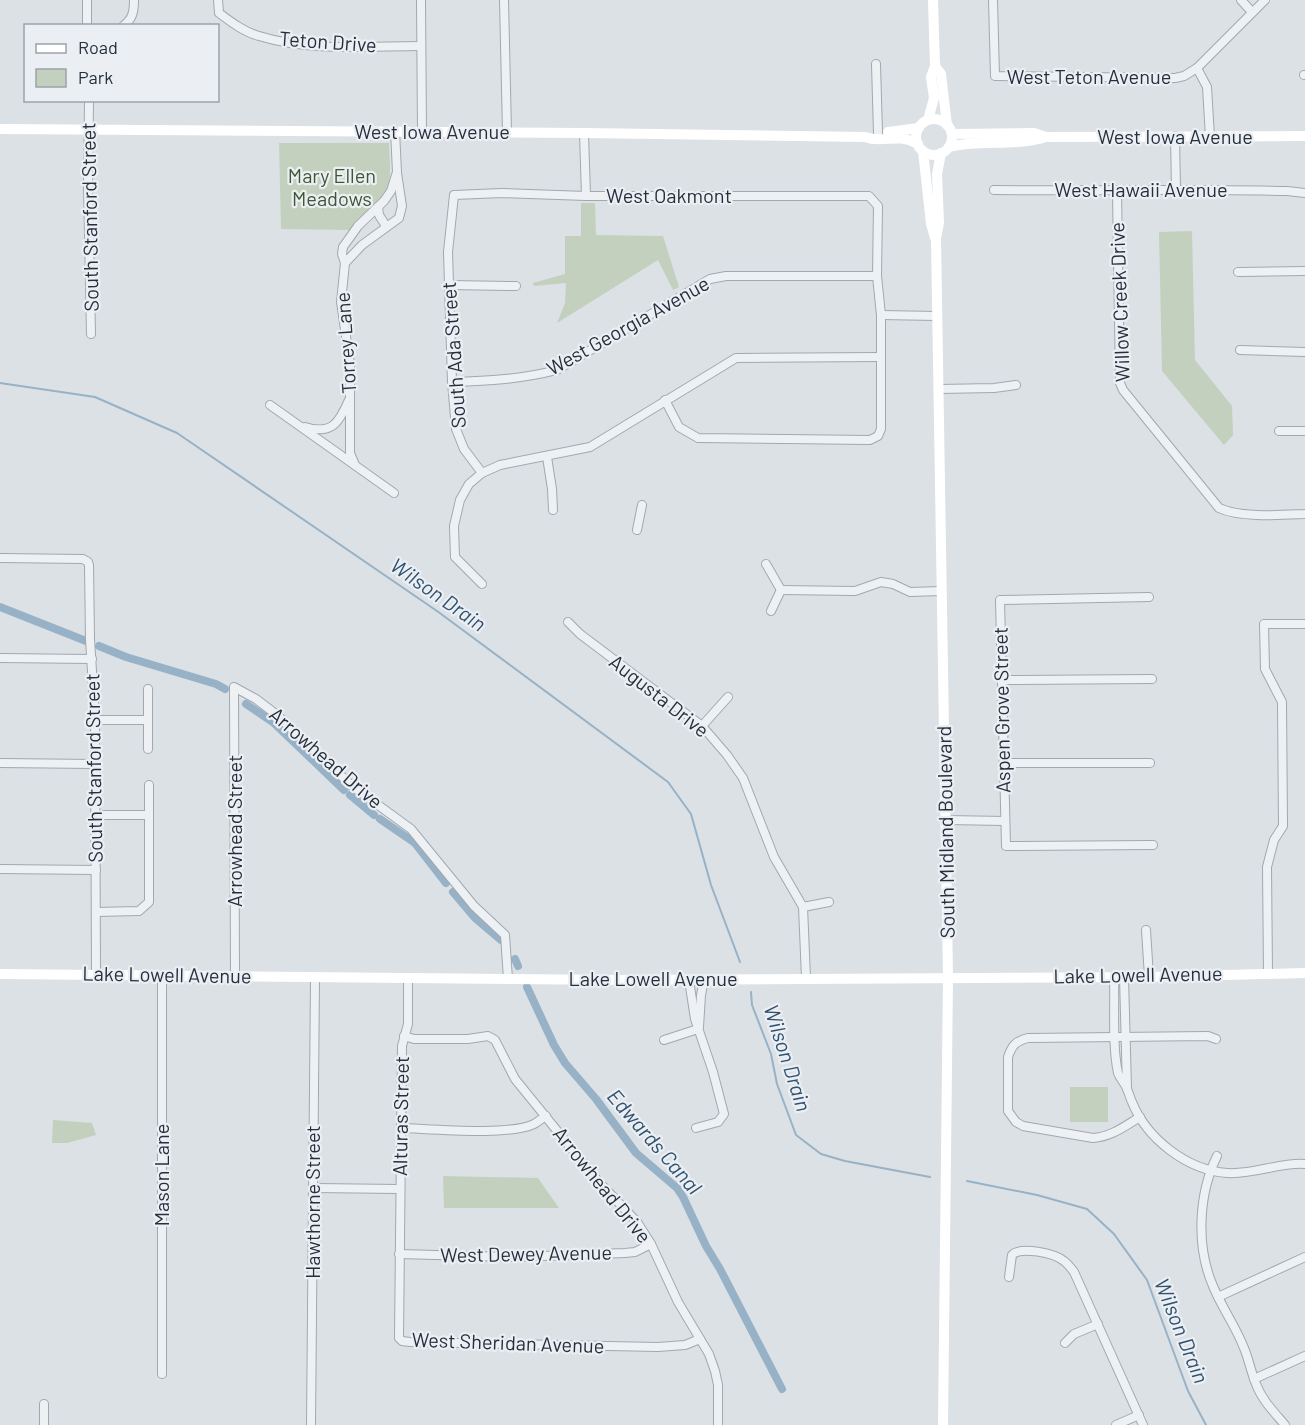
<svg xmlns="http://www.w3.org/2000/svg" width="1305" height="1425" viewBox="0 0 1305 1425" font-family="Barlow,sans-serif">
  <style>
    .green { fill: #c3d0bd }
    .lines { fill: none; stroke-linecap: round; stroke-linejoin: round }
    .stream { stroke: #97b2c6; stroke-width: 2 }
    .canal { stroke: #97b2c6; stroke-width: 8 }
    .street-casing { stroke: #a2a8b0; stroke-width: 10 }
    .street { stroke: #eef1f4; stroke-width: 8 }
    .secondary { stroke: #fff; stroke-width: 10 }
    .labels { text-anchor: middle; stroke-width: 4.5; stroke-linejoin: round; paint-order: stroke }
    .street-label { font-size: 20px; fill: #26303c; stroke: #ebeff4 }
    .park-label { font-size: 20px; fill: #3d5733; stroke: #ebeff4 }
    .water-label { font-size: 21px; font-style: italic; fill: #31526f; stroke: #ebeff4 }
  </style>
  <rect width="100%" height="100%" fill="#dce1e6"/>
  <g class="green">
    <path d="M 279,143 L 389,143 C 389,157 392,173 388,187 C 383,203 362,218 350,230 L 281,229 Z"/>
    <path d="M 581,203 L 595,203 L 596,235 L 663,236 L 679,287 L 673,290 L 658,260 L 557,323 L 565,303 L 566,283 L 534,286 L 533,283 L 565,274 L 565,236 L 581,236 Z"/>
    <path d="M 1192,231 L 1195,360 L 1232,406 L 1233,435 L 1224,445 L 1162,371 L 1159,232 Z"/>
    <rect x="1070" y="1087" width="38" height="35"/>
    <path d="M 53,1120 L 92,1123 L 96,1135 L 67,1143 L 52,1143 Z"/>
    <path d="M 443,1176 L 538,1178 L 559,1208 L 444,1208 Z"/>
  </g>
  <g class="lines">
    <g class="stream">
      <path d="M 0,383 L 95,397 L 177,433 L 437,611 L 668,782 L 691,814 L 711,885 L 740,962"/>
      <path d="M 751,992 L 752,1005 L 771,1054 L 777,1084 L 796,1135 L 821,1154 L 845,1161 L 930,1177"/>
      <path d="M 967,1181 L 1037,1195 L 1087,1209 L 1114,1234 L 1147,1280 L 1188,1391 L 1206,1425"/>
    </g>
    <g class="canal">
      <path d="M 0,607 L 86,641"/>
      <path d="M 99,646 L 126,657 L 216,684 L 225,689"/>
      <path d="M 246,704 L 274,723 L 344,790"/>
      <path d="M 350,795 L 374,815"/>
      <path d="M 380,819 L 415,843 L 446,883"/>
      <path d="M 453,892 L 475,918 L 501,940"/>
      <path d="M 515,959 L 518,966"/>
      <path d="M 527,987 L 554,1045 L 565,1063 L 596,1099 L 636,1153 L 677,1188 L 683,1197 L 706,1246 L 720,1269 L 782,1389"/>
    </g>
    <defs>
      <g id="street">
        <path d="M 87,0 L 87,26"/>
        <path d="M 218,0 L 219,13 C 231,22 244,32 259,36 C 311,52 368,46 421,46"/>
        <path d="M 421,0 L 422,132"/>
        <path d="M 504,0 L 507,132"/>
        <path d="M 993,0 L 995,76 L 1175,78 L 1184,76 L 1197,68 L 1265,0"/>
        <path d="M 1241,0 L 1252,12"/>
        <path d="M 123,26 C 133,19 134,11 134,0"/>
        <path d="M 876,64 L 878,133"/>
        <path d="M 1197,68 L 1207,87 L 1210,137"/>
        <path d="M 1304,75 L 1305,75"/>
        <path d="M 89,100 L 88,187 L 91,334"/>
        <path d="M 584,133 L 586,196"/>
        <path d="M 1175,136 L 1176,189"/>
        <path d="M 994,190 C 1092,191 1190,189 1287,191 L 1305,193"/>
        <path d="M 1117,191 L 1120,383 L 1123,390 L 1219,508 C 1241,518 1281,515 1305,514"/>
        <path d="M 378,207 L 379,215 L 386,226"/>
        <path d="M 345,263 L 362,245 L 399,218 L 402,206 L 397,173"/>
        <path d="M 1238,272 L 1305,271"/>
        <path d="M 449,285 L 516,286"/>
        <path d="M 881,315 L 937,316"/>
        <path d="M 1240,350 L 1305,352"/>
        <path d="M 452,382 C 488,381 522,379 557,370 L 710,279 L 726,276 L 877,276"/>
        <path d="M 939,389 L 994,388 L 1016,385"/>
        <path d="M 270,405 L 394,493"/>
        <path d="M 305,427 C 332,435 339,423 349,400"/>
        <path d="M 1279,431 L 1305,431"/>
        <path d="M 547,457 L 552,489 L 553,510"/>
        <path d="M 355,465 L 350,453 L 350,364 L 341,302 L 345,263 L 342,254 L 343,247 L 358,226 L 384,201 L 391,191 L 397,172 L 395,131"/>
        <path d="M 482,473 L 464,449 L 456,429 L 452,382 L 448,252 L 454,195 L 502,193 L 586,196 L 869,196 L 878,206 L 877,276 L 881,315 L 881,429 L 878,436 L 870,440 L 698,438 L 679,427 L 665,400"/>
        <path d="M 637,530 L 642,505"/>
        <path d="M 0,558 L 83,559 L 88,562 L 89,565 L 90,639 L 95,720 L 96,974"/>
        <path d="M 766,564 L 781,590"/>
        <path d="M 482,584 L 455,557 L 454,526 L 460,500 L 469,484 L 482,473 L 500,465 L 590,447 L 736,358 L 881,357"/>
        <path d="M 781,590 L 855,591 L 881,582 L 893,584 L 910,592 L 941,591"/>
        <path d="M 1149,597 L 1000,600 L 1006,846 L 1153,845"/>
        <path d="M 771,611 L 781,590"/>
        <path d="M 568,622 L 580,634 L 702,726 L 727,755 L 743,778 L 774,857 L 803,907 L 806,978"/>
        <path d="M 0,658 L 92,659"/>
        <path d="M 1002,680 L 1152,679"/>
        <path d="M 148,689 L 148,749"/>
        <path d="M 95,720 L 148,720"/>
        <path d="M 702,726 L 728,697"/>
        <path d="M 0,763 L 95,764"/>
        <path d="M 1003,763 L 1150,763"/>
        <path d="M 96,815 L 149,815"/>
        <path d="M 946,820 L 1005,821"/>
        <path d="M 0,869 L 96,870"/>
        <path d="M 803,907 L 829,902"/>
        <path d="M 96,912 L 139,911 L 149,902 L 149,785"/>
        <path d="M 1146,930 L 1149,977"/>
        <path d="M 1268,973 L 1267,867 L 1274,840 L 1283,826 L 1282,702 L 1265,669 L 1264,624 L 1305,624"/>
        <path d="M 235,975 L 234,687 L 256,699 L 277,715 L 352,786 L 411,829 L 474,906 L 505,935 L 508,979"/>
        <path d="M 1114,976 C 1115,1006 1112,1045 1118,1073 C 1120,1079 1125,1083 1127,1089 C 1129,1093 1130,1098 1132,1102 C 1147,1139 1187,1170 1227,1173 C 1254,1175 1279,1162 1305,1164"/>
        <path d="M 1124,977 L 1127,1088"/>
        <path d="M 408,978 L 408,1024 L 402,1046 L 399,1338 L 402,1341 L 410,1342 L 658,1347 L 685,1345 L 700,1339"/>
        <path d="M 689,980 L 695,1019 L 713,1072 L 724,1114 L 718,1122 L 696,1128"/>
        <path d="M 699,1027 L 701,995 L 704,980"/>
        <path d="M 404,1036 L 414,1039 L 468,1039 L 488,1036 L 495,1040 L 515,1079 L 598,1181 L 637,1222 L 651,1244 L 678,1302 L 709,1354 L 715,1371 L 718,1385 L 718,1425"/>
        <path d="M 664,1040 L 698,1029"/>
        <path d="M 1140,1117 C 1125,1126 1111,1137 1093,1138 L 1023,1126 L 1016,1122 L 1008,1111 L 1008,1057 C 1012,1045 1016,1041 1028,1038 L 1208,1036 L 1216,1039"/>
        <path d="M 402,1128 C 432,1129 510,1136 534,1124 C 538,1122 542,1118 546,1116"/>
        <path d="M 1217,1156 C 1198,1195 1196,1247 1213,1286 C 1222,1308 1236,1327 1244,1348 C 1249,1360 1251,1372 1256,1384 C 1262,1400 1274,1412 1285,1425"/>
        <path d="M 314,1188 L 399,1189"/>
        <path d="M 399,1254 L 513,1257 L 625,1253 L 635,1252 L 651,1244"/>
        <path d="M 1009,1277 L 1012,1255 C 1021,1246 1054,1253 1064,1261 C 1068,1264 1071,1268 1074,1272 L 1143,1425"/>
        <path d="M 1218,1297 L 1305,1257"/>
        <path d="M 1065,1343 L 1074,1334 L 1098,1324"/>
        <path d="M 162,1374 L 162,975"/>
        <path d="M 1254,1379 L 1305,1356"/>
        <path d="M 44,1404 L 44,1425"/>
        <path d="M 311,1425 L 315,978"/>
        <path d="M 1116,1425 L 1139,1415"/>
      </g>
    </defs>
    <use href="#street" class="street-casing"/>
    <use href="#street" class="street"/>
    <g class="secondary">
      <path d="M 935,66 L 941,74 L 947,125"/>
      <circle cx="934" cy="137" r="18"/>
      <path d="M 928,120 L 934,98 L 931,77 L 935,66 L 933,0"/>
      <path d="M 0,129 L 584,133 L 865,137 C 884,144 896,132 918,144"/>
      <path d="M 888,132 L 919,128"/>
      <path d="M 952,134 L 1034,133 L 1046,137"/>
      <path d="M 949,147 C 981,139 1015,147 1046,137 L 1305,136"/>
      <path d="M 923,151 L 931,224 L 935,238"/>
      <path d="M 941,153 L 937,174 L 939,223 L 936,238 L 948,977 L 943,1425"/>
      <path d="M 0,974 L 622,980 L 1149,977 L 1305,973"/>
    </g>
  </g>
  <g class="labels">
    <g class="street-label">
      <text transform="translate(328 42) rotate(4)" y="7">Teton Drive</text>
      <text x="1089" y="84">West Teton Avenue</text>
      <text x="432" y="139">West Iowa Avenue</text>
      <text x="1175" y="144">West Iowa Avenue</text>
      <text x="1141" y="197">West Hawaii Avenue</text>
      <text x="669" y="203">West Oakmont</text>
      <text transform="translate(90 217) rotate(-91)" y="7">South Stanford Street</text>
      <text transform="translate(1120 302) rotate(-92)" y="7">Willow Creek Drive</text>
      <text transform="translate(628 326) rotate(-29)" y="7">West Georgia Avenue</text>
      <text transform="translate(346 343) rotate(-94)" y="7">Torrey Lane</text>
      <text transform="translate(454 355) rotate(-94)" y="7">South Ada Street</text>
      <text transform="translate(659 696) rotate(38)" y="7">Augusta Drive</text>
      <text transform="translate(1002 710) rotate(-91)" y="7">Aspen Grove Street</text>
      <text transform="translate(326 758) rotate(41)" y="7">Arrowhead Drive</text>
      <text transform="translate(94 768) rotate(-91)" y="7">South Stanford Street</text>
      <text transform="translate(235 831) rotate(-90)" y="7">Arrowhead Street</text>
      <text transform="translate(946 832) rotate(-91)" y="7">South Midland Boulevard</text>
      <text transform="translate(167 975) rotate(1)" y="7">Lake Lowell Avenue</text>
      <text transform="translate(1138 975) rotate(-1)" y="7">Lake Lowell Avenue</text>
      <text x="653" y="986">Lake Lowell Avenue</text>
      <text transform="translate(401 1116) rotate(-89)" y="7">Alturas Street</text>
      <text transform="translate(162 1175) rotate(-90)" y="7">Mason Lane</text>
      <text transform="translate(602 1185) rotate(51)" y="7">Arrowhead Drive</text>
      <text transform="translate(313 1202) rotate(-90)" y="7">Hawthorne Street</text>
      <text transform="translate(526 1254) rotate(-1)" y="7">West Dewey Avenue</text>
      <text transform="translate(508 1343) rotate(2)" y="7">West Sheridan Avenue</text>
    </g>
    <g class="park-label">
      <text x="332" y="183">Mary Ellen<tspan x="332" dy="23">Meadows</tspan></text>
    </g>
    <g class="water-label">
      <text transform="translate(438 595) rotate(35)" y="7">Wilson Drain</text>
      <text transform="translate(787 1058) rotate(72)" y="7">Wilson Drain</text>
      <text transform="translate(654 1142) rotate(49)" y="7">Edwards Canal</text>
      <text transform="translate(1181 1331) rotate(68)" y="7">Wilson Drain</text>
    </g>
  </g>
  <rect x="24" y="24" width="195" height="78" fill="#ebeff4" stroke="#9ca3aa" stroke-width="1.5"/>
  <rect x="36" y="44" width="30" height="9" fill="#ffffff" stroke="#9ca3aa" stroke-width="1.5"/>
  <text x="78" y="54" font-size="18" fill="#26303c">Road</text>
  <rect x="36" y="69" width="30" height="18" fill="#c3d0bd" stroke="#9ca3aa" stroke-width="1.5"/>
  <text x="78" y="84" font-size="18" fill="#26303c">Park</text>
</svg>
